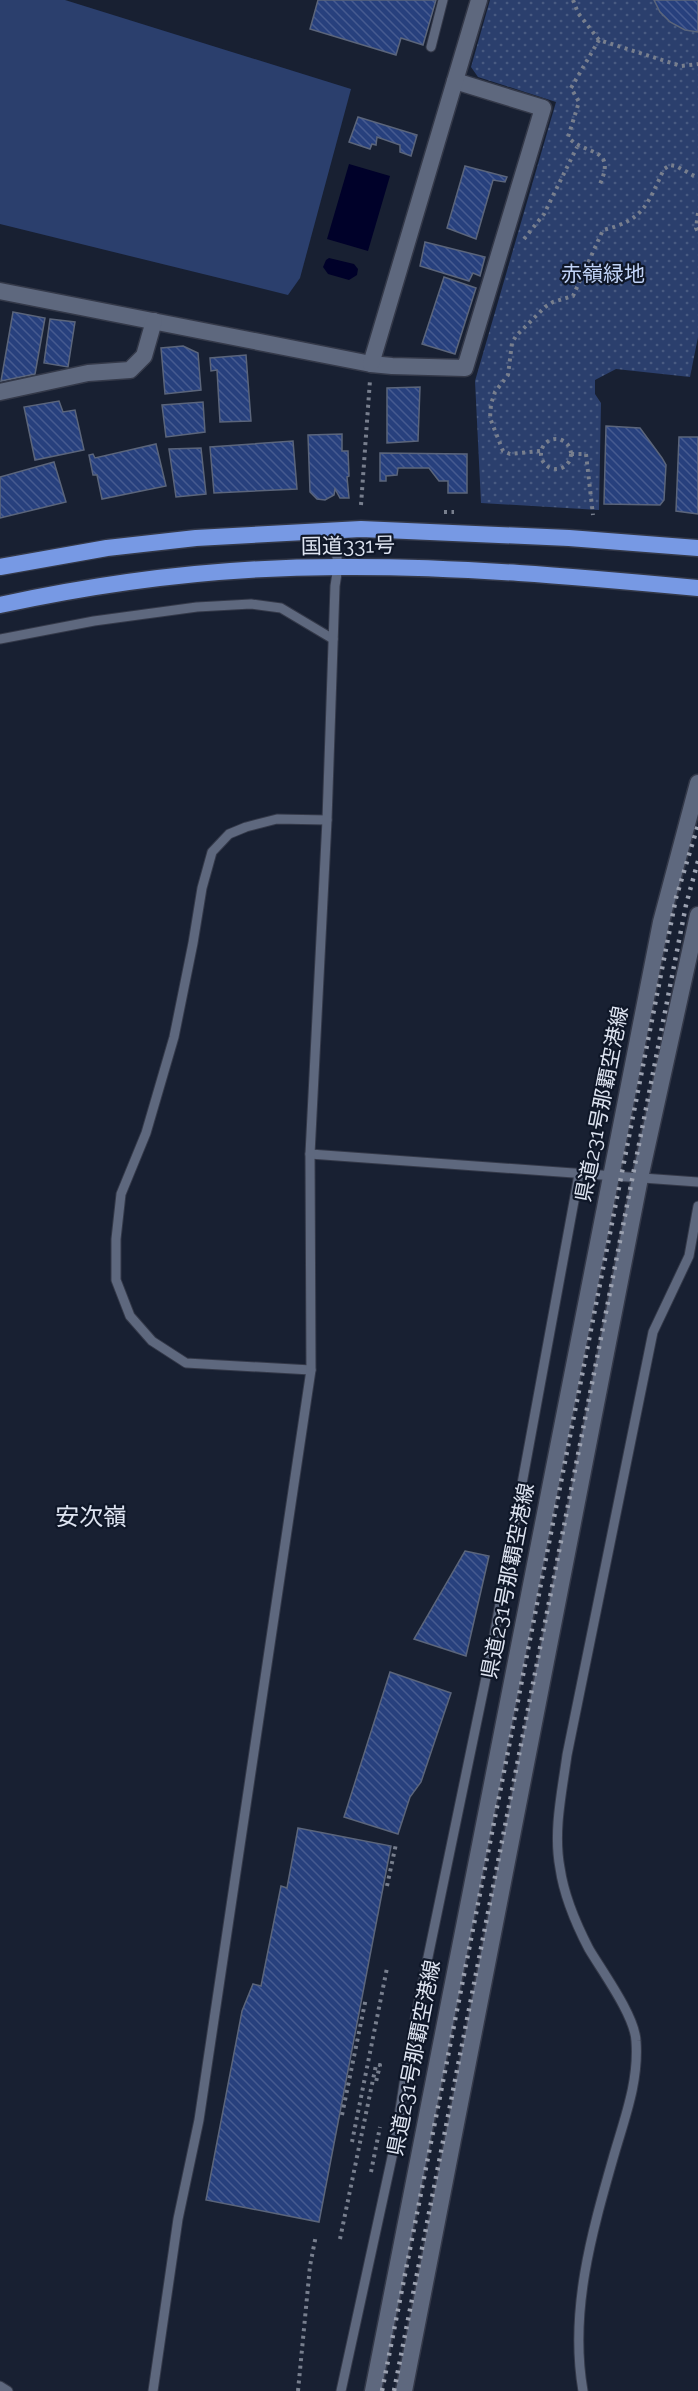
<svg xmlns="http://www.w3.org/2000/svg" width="698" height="2391" viewBox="0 0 698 2391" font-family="Raleway,'Noto Sans JP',sans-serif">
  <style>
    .park { fill: url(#park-dots) }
    .garden { fill: #2b3f6d }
    .water { fill: #000129 }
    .building { fill: url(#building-back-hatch); stroke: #5b657b; stroke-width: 1.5 }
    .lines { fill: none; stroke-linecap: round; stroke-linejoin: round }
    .service-casing { stroke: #343949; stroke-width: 11 }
    .minor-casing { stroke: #343949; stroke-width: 19 }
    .secondary-casing { stroke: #343949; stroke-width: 19 }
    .trunk-casing { stroke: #343949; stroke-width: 19 }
    .path { stroke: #787f8e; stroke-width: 4; stroke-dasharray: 3 4.5; stroke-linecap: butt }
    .service { stroke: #5e687e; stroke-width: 9 }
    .minor { stroke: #5e687e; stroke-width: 16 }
    .secondary { stroke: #5e687e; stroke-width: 16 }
    .trunk { stroke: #7799e4; stroke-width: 16 }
    .rail { stroke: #9ca2b1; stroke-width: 4.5; stroke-dasharray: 3 6; stroke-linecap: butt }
    .labels { text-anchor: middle; stroke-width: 4.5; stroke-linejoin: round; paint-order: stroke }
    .park-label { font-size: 21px; fill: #c1d3f7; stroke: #0f1728 }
    .street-label { font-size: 21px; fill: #dee4f1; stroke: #0f1728 }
    .quarter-label { font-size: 24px; fill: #dee4f1; stroke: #0f1728 }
  </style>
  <defs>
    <pattern id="park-dots" width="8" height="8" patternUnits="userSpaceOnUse" patternTransform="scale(1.5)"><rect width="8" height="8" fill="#2b3f6d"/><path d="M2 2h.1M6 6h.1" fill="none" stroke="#495b82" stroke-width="1.8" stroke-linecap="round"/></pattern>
    <pattern id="building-back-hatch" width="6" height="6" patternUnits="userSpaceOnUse" patternTransform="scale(1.5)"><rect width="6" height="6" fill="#27407d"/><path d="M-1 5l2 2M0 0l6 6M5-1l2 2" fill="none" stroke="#465b90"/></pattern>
  </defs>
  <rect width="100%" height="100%" fill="#182032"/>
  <path class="park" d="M 490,0 L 698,0 L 698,337 L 690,377 L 616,369 L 595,380 L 595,394 L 601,403 L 599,510 L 481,503 L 475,381 L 556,102 L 478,77 L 471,67 Z"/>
  <path class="garden" d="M 0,0 L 65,0 L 351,89 L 300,278 L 288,295 L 0,224 Z"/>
  <g class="water">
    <path d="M 349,164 L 390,176 L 368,251 L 327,239 Z"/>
    <path d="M 329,258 L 354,264 L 358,269 L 357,275 L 349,280 L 328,274 L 323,267 L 326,260 Z"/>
  </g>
  <g class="building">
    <path d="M 318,0 L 436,0 L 423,45 L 401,38 L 396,55 L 310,29 Z"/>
    <path d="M 654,0 L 698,0 L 698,32 L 685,30 L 670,22 L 660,12 Z"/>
    <path d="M 358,117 L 417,135 L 411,156 L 400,152 L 400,145 L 377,137 L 376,145 L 372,144 L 370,149 L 349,142 Z"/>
    <path d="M 465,166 L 507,177 L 505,182 L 493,180 L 476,239 L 447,228 Z"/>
    <path d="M 425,242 L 485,257 L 480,276 L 473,273 L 469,281 L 420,266 Z"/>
    <path d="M 444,277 L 476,288 L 455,354 L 422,344 Z"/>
    <path d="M 13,312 L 45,318 L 35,374 L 1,381 Z"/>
    <path d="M 50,319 L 75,322 L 68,367 L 44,363 Z"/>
    <path d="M 183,346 L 198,353 L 201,390 L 165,394 L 161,348 Z"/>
    <path d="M 246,355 L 251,421 L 220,422 L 217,370 L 211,371 L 210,358 Z"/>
    <path d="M 420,387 L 418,441 L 387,443 L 387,388 Z"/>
    <path d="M 59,401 L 63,412 L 75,410 L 84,450 L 35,460 L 24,407 Z"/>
    <path d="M 203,402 L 205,432 L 166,437 L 162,405 Z"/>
    <path d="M 606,426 L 640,428 L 662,458 L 666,465 L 664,500 L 660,505 L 604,504 Z"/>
    <path d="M 342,434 L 342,451 L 348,451 L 349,476 L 347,477 L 349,498 L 340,498 L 335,489 L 334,495 L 325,500 L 317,499 L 310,492 L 308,435 Z"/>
    <path d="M 679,437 L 698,437 L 698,514 L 676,511 Z"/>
    <path d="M 293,441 L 297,489 L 214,493 L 210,447 Z"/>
    <path d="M 156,444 L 166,486 L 102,499 L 97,475 L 93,475 L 89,455 L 93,454 L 95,458 Z"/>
    <path d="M 201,448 L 206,494 L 176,497 L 169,449 Z"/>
    <path d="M 380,453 L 467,454 L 467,493 L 448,493 L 448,481 L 439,481 L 429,468 L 398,468 L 397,475 L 386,476 L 386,481 L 380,481 Z"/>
    <path d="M 54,462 L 66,502 L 0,518 L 0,477 Z"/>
    <path d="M 465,1551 L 489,1556 L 466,1656 L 414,1639 Z"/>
    <path d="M 390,1672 L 451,1693 L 421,1782 L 410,1797 L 398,1834 L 344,1817 Z"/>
    <path d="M 298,1828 L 391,1846 L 319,2222 L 206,2200 L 242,2011 L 253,1984 L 261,1986 L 281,1886 L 287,1888 Z"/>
  </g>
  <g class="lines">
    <defs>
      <g id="service">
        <path d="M 431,47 L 443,0"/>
        <path d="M 0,639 L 94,621 L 197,607 L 251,604 L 281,608 L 333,639"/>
        <path d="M 310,1154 L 698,1182"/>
        <path d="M 311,1370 L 186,1363 L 152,1341 L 130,1316 L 116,1280 L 116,1239 L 121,1194 L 146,1133 L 174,1037 L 193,943 L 202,888 L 212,852 L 229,834 L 246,827 L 277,819 L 327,820"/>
        <path d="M 0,2386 L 8,2391"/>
        <path d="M 153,2391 L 178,2219 L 199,2120 L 311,1370 L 310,1154 L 327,820 L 335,586 L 338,567 L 334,530"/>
        <path d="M 341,2391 L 394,2148 L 411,2039 L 489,1663 L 579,1174"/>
        <path d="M 583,2391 C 569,2311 592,2232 614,2155 C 625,2117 639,2081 636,2041 C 635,2016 602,1971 589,1949 C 576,1924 564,1896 560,1868 C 553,1831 562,1792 567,1755 L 653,1332 L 689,1256 L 698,1206"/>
      </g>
      <g id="minor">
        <path d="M 0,291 L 371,364 L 392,366 L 465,368 L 543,108 L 455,81"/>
        <path d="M 371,364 L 479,0"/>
        <path d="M 0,392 L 88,373 L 130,370 L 144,356 L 154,321"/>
      </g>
      <g id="secondary">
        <path d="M 373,2391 L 661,922 L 698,783"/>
        <path d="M 404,2391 L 640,1178 L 698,915"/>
      </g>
      <g id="trunk">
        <path d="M 0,567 L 107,548 L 196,538 L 361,529 L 569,538 L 698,548"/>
        <path d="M 0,605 C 110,581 226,567 339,567 C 459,566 579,577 698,588"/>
      </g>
    </defs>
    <use href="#service" class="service-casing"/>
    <use href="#minor" class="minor-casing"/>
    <use href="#secondary" class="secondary-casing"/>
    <use href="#trunk" class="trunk-casing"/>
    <g class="path">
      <path d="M 573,0 L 578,13 L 599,40 L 681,66 L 698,64"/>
      <path d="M 599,40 L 571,88 L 579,102 L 568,137 C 585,156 617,146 600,184"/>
      <path d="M 698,213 L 696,228 L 698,232"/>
      <path d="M 524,239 L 544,214 L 577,147"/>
      <circle cx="556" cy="454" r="15"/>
      <path d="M 540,451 L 510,454 L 503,451 L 490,418 L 491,404 L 495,392 L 508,375 L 512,343 L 516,336 L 545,307 L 553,302 L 573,296 L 603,230 C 644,220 647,205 664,169 L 670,165 L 676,166 L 698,178"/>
      <path d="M 571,454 L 586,454 L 593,515"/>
      <path d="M 361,505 L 370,380"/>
      <path d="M 444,512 L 454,512"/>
      <path d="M 387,1886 L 396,1844"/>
      <path d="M 342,2115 L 366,1998"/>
      <path d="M 352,2142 L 387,1968"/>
      <path d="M 371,2172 L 380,2127"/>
      <path d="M 340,2239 L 376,2065 L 380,2065 L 376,2082"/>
      <path d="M 298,2391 L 310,2266 L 316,2235"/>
    </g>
    <use href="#service" class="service"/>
    <use href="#minor" class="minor"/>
    <use href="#secondary" class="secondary"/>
    <use href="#trunk" class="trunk"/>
    <g class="rail">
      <path d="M 382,2391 L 676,898 L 698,825"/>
      <path d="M 394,2391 L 686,905 L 698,861"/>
    </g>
  </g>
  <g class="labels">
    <g class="park-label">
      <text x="603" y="281">赤嶺緑地</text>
    </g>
    <g class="street-label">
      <text transform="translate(348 546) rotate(-1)" y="7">国道331号</text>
      <text transform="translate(602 1104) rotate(-79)" y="7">県道231号那覇空港線</text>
      <text transform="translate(508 1581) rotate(-79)" y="7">県道231号那覇空港線</text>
      <text transform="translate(414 2058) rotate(-79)" y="7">県道231号那覇空港線</text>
    </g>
    <g class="quarter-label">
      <text x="91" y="1525">安次嶺</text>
    </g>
  </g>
</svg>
